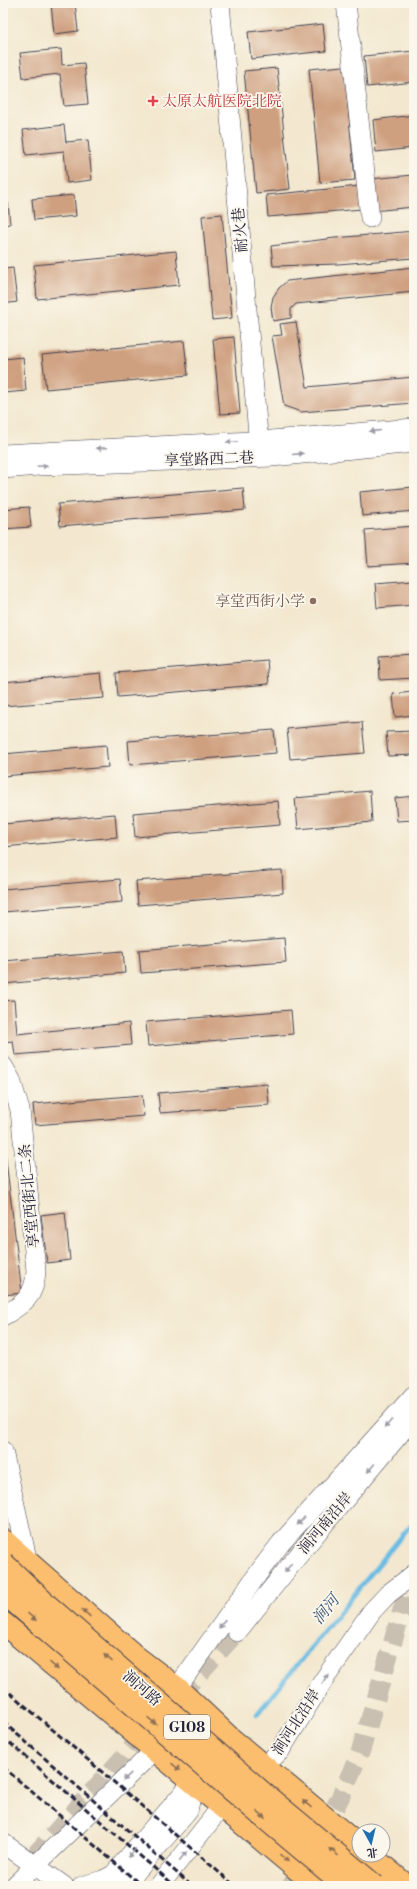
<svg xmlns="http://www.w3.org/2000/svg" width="417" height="1889" viewBox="0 0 417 1889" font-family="'Libre Bodoni','Noto Serif SC',serif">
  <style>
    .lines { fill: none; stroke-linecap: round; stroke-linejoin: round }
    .stream { stroke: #68bbe3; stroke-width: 4.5 }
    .building { fill: #cfa080 }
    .minor-tunnel { stroke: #c9c0b1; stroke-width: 19; stroke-dasharray: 19 10; stroke-linecap: butt }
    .minor-casing { stroke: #414051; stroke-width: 20 }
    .major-casing { stroke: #414051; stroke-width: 24 }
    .minor { stroke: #fff; stroke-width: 19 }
    .major { stroke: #fbbd6e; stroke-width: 22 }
    .rail { stroke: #22223b; stroke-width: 3; stroke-dasharray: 6 3; stroke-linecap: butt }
    .major-bridge-casing { stroke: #414051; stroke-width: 24; stroke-linecap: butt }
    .major-bridge { stroke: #fbbd6e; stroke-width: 22 }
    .oneway { fill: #9c9ca7 }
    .oneway2 { fill: #8e7054 }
    .health-dot { fill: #e0444e; stroke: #fbf7ec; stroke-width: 1.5 }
    .education-dot { fill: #8d6e63; stroke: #fbf7ec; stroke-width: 1.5 }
    .labels { text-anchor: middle; stroke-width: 3.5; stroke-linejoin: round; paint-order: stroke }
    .shield { fill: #fbf7ec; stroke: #636270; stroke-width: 1 }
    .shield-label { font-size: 14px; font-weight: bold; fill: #22223b }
    .health-label { font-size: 15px; fill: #be3a42; stroke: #fbf7ec; text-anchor: start }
    .street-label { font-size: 15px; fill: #22223b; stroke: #fbf7ec }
    .education-label { font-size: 15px; fill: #785e54; stroke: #fbf7ec; text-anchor: end }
    .water-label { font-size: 16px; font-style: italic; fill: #3a5876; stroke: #fbf7ec }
  </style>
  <rect width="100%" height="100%" fill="#fbf7ec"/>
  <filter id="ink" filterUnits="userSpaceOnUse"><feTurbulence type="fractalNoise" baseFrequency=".025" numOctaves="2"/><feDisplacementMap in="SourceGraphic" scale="8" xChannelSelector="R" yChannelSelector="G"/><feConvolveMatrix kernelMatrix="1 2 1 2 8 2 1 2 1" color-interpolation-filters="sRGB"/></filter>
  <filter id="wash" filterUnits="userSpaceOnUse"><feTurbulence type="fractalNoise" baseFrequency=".012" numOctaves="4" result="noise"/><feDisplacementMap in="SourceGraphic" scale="16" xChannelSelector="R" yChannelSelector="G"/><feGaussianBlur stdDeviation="0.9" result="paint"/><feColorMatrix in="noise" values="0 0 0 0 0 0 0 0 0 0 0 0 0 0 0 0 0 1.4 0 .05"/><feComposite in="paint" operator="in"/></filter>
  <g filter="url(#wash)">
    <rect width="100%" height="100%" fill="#f3e8cf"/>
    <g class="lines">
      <path class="stream" d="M 257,1714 L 414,1521"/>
    </g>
    <g id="blocks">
      <g class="building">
        <path d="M 51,3 L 75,3 L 78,31 L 54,34 Z"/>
        <path d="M 323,24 L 326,51 L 251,59 L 248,32 Z"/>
        <path d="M 61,49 L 62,65 L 84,63 L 88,104 L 64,106 L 60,74 L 23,78 L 20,53 Z"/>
        <path d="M 414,51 L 414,82 L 367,87 L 364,56 Z"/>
        <path d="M 344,66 L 355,180 L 320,183 L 309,69 Z"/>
        <path d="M 277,68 L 290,189 L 256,193 L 244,71 Z"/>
        <path d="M 414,115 L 414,148 L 376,152 L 373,120 Z"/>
        <path d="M 64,125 L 66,142 L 88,140 L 92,180 L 67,183 L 64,151 L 26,155 L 23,130 Z"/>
        <path d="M 414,175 L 414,207 L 372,211 L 369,179 Z"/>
        <path d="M 360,186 L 362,209 L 268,217 L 266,195 Z"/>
        <path d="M 74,195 L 76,216 L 34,220 L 32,199 Z"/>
        <path d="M 3,203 L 8,203 L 10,224 L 3,225 Z"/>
        <path d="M 222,214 L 232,318 L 212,320 L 202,216 Z"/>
        <path d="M 414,231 L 414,258 L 338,264 L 273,266 L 271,246 L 335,238 Z"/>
        <path d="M 176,251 L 179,285 L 37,299 L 34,265 Z"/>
        <path d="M 414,267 L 414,292 L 296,304 L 291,309 L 291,318 L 273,321 L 271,307 L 273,297 L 279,288 L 287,281 Z"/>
        <path d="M 13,268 L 17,302 L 3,304 L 3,269 Z"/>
        <path d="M 296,322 L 307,387 L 414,377 L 414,403 L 301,412 L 284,406 L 272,336 L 282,335 L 280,324 Z"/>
        <path d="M 234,337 L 240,413 L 220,414 L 213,339 Z"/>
        <path d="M 184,341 L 188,375 L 46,389 L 42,355 Z"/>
        <path d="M 23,357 L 26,391 L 3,393 L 3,359 Z"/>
        <path d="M 414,487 L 414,511 L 362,516 L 360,492 Z"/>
        <path d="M 243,488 L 245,510 L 60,526 L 58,504 Z"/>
        <path d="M 29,507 L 31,527 L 3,529 L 3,509 Z"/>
        <path d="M 414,526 L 414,563 L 368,566 L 365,530 Z"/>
        <path d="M 414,580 L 414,605 L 377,608 L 375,583 Z"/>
        <path d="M 414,654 L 414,678 L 380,680 L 379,656 Z"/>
        <path d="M 267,660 L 269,684 L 118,697 L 116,673 Z"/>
        <path d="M 101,673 L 104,698 L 3,706 L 3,682 Z"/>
        <path d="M 414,692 L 414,715 L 395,717 L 393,694 Z"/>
        <path d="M 362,722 L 365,753 L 290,759 L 287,729 Z"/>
        <path d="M 274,730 L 276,753 L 130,765 L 128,741 Z"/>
        <path d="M 414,731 L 414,755 L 388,756 L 386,732 Z"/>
        <path d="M 106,745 L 108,767 L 3,776 L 3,754 Z"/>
        <path d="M 370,791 L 372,822 L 298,829 L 295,798 Z"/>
        <path d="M 414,796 L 414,820 L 397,821 L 395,798 Z"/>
        <path d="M 278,801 L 280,825 L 135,837 L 133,813 Z"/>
        <path d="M 115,814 L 117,837 L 3,847 L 3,824 Z"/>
        <path d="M 282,870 L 283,893 L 138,905 L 136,881 Z"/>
        <path d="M 120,879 L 122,902 L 3,912 L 3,889 Z"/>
        <path d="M 284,938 L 286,962 L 141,973 L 139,950 Z"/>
        <path d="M 123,951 L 125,973 L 3,984 L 3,961 Z"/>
        <path d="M 14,1000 L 17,1034 L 129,1023 L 131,1045 L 15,1055 L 13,1041 L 3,1042 L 3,1001 Z"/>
        <path d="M 291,1010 L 293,1034 L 148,1046 L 146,1022 Z"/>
        <path d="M 267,1084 L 269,1105 L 160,1113 L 158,1093 Z"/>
        <path d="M 142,1095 L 144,1116 L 35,1125 L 33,1104 Z"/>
        <path d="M 3,1135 L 22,1293 L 3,1295 Z"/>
        <path d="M 65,1212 L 70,1260 L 47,1263 L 41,1215 Z"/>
      </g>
    </g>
  </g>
  <g filter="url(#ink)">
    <use href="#blocks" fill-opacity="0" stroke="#414051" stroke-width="1"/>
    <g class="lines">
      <g class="minor-tunnel">
        <path d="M 180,1694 L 237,1632"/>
        <path d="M 322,1833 L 340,1798 L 361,1750 L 403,1607 L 414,1578"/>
        <path d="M 33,1857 L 150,1728"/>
        <path d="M 291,1886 L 307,1860"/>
      </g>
      <defs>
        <g id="minor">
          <path d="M 220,3 L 260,457"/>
          <path d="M 346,3 L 370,218"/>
          <path d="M 3,454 L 271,440 L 414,428"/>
          <path d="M 3,469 L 39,466 L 272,457 L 414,443"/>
          <path d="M 3,1066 L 11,1080 L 20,1110 L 36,1271 C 35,1296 24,1304 3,1316"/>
          <path d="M 3,1451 L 28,1563"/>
          <path d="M 237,1632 L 310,1541 L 414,1417"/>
          <path d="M 177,1688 L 262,1568 L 281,1543 L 414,1395"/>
          <path d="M 254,1776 L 280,1751 L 323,1681 L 372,1611 L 388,1594 L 414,1574"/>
          <path d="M 3,1843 L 64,1886"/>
          <path d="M 14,1886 L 155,1750"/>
          <path d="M 82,1886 L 103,1880 L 113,1875 L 202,1771"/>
          <path d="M 124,1886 L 188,1811 L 194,1782"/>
          <path d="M 159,1886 L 222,1806 L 233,1796"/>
        </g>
        <g id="major">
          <path d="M 3,1540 L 135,1656 L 177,1688 L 230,1738 L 359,1846"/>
          <path d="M 3,1623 L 317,1886"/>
          <path d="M 370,1855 L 407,1886"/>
        </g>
      </defs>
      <use href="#minor" class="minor-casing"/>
      <use href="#major" class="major-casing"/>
      <use href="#minor" class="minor"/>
      <use href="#major" class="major"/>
      <g class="rail">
        <path d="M 3,1687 L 235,1886"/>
        <path d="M 3,1722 L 192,1886"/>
        <path d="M 3,1737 L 175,1886"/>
        <path d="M 3,1767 L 142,1886"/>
      </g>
      <defs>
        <g id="major-bridge">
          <path d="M 3,1563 L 47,1605 L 264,1794 L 375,1886"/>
          <path d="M 3,1592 L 254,1809 L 346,1886"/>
        </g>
      </defs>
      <use href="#major-bridge" class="major-bridge-casing"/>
      <use href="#major-bridge" class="major-bridge"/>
    </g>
    <defs><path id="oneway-solid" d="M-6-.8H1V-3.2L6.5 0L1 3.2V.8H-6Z"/></defs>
    <g class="oneway">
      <use href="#oneway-solid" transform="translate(375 431) rotate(175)"/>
      <use href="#oneway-solid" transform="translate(232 442) rotate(177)"/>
      <use href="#oneway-solid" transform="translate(102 448) rotate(177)"/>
      <use href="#oneway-solid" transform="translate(298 454) rotate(-5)"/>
      <use href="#oneway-solid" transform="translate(42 466) rotate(-3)"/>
      <use href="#oneway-solid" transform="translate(388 1424) rotate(132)"/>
      <use href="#oneway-solid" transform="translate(371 1468) rotate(130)"/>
      <use href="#oneway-solid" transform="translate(301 1521) rotate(133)"/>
      <use href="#oneway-solid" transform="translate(288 1568) rotate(128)"/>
      <use href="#oneway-solid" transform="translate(222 1624) rotate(125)"/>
      <use href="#oneway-solid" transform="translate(325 1679) rotate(-57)"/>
      <use href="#oneway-solid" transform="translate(127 1777) rotate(136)"/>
      <use href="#oneway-solid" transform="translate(132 1853) rotate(131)"/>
      <use href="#oneway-solid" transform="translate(183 1856) rotate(-51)"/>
    </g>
    <g class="oneway2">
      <use href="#oneway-solid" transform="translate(86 1613) rotate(-139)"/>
      <use href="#oneway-solid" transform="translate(32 1617) rotate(41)"/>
      <use href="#oneway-solid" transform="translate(108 1658) rotate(-139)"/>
      <use href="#oneway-solid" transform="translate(54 1666) rotate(40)"/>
      <use href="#oneway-solid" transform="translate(152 1721) rotate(41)"/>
      <use href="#oneway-solid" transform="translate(176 1767) rotate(40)"/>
      <use href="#oneway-solid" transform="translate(307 1804) rotate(-140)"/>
      <use href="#oneway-solid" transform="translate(261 1815) rotate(40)"/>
      <use href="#oneway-solid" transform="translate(334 1852) rotate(-140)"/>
      <use href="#oneway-solid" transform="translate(284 1858) rotate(40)"/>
    </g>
  </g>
  <path class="health-dot" d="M151 95h4v4h4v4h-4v4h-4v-4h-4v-4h4z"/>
  <circle class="education-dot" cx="313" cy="601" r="4"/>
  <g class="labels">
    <rect class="shield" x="164" y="1715" width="46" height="24" rx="3"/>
    <g class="shield-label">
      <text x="187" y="1732">G108</text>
    </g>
    <g class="health-label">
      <text x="162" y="106">太原太航医院北院</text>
    </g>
    <g class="street-label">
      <text transform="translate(240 230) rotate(-95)" y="5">耐火巷</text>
      <text transform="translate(209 459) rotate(-2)" y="5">享堂路西二巷</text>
      <text transform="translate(29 1196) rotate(-95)" y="5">享堂西街北二条</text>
      <text transform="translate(325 1523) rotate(-50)" y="5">涧河南沿岸</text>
      <text transform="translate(142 1688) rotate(41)" y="5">涧河路</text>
      <text transform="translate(296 1722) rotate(-57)" y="5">涧河北沿岸</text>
    </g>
    <g class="education-label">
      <text x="305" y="606">享堂西街小学</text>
    </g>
    <g class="water-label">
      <text transform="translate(325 1609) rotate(-51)" y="6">涧河</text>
    </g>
  </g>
  <rect width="417" height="1889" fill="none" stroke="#fbf7ec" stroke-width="16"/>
  <g transform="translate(371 1843) rotate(172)"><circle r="19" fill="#fbf7ec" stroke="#a4a2a5"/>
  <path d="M0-3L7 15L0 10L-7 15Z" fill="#1f6fb2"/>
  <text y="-6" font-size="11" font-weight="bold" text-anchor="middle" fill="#22223b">北</text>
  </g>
</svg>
